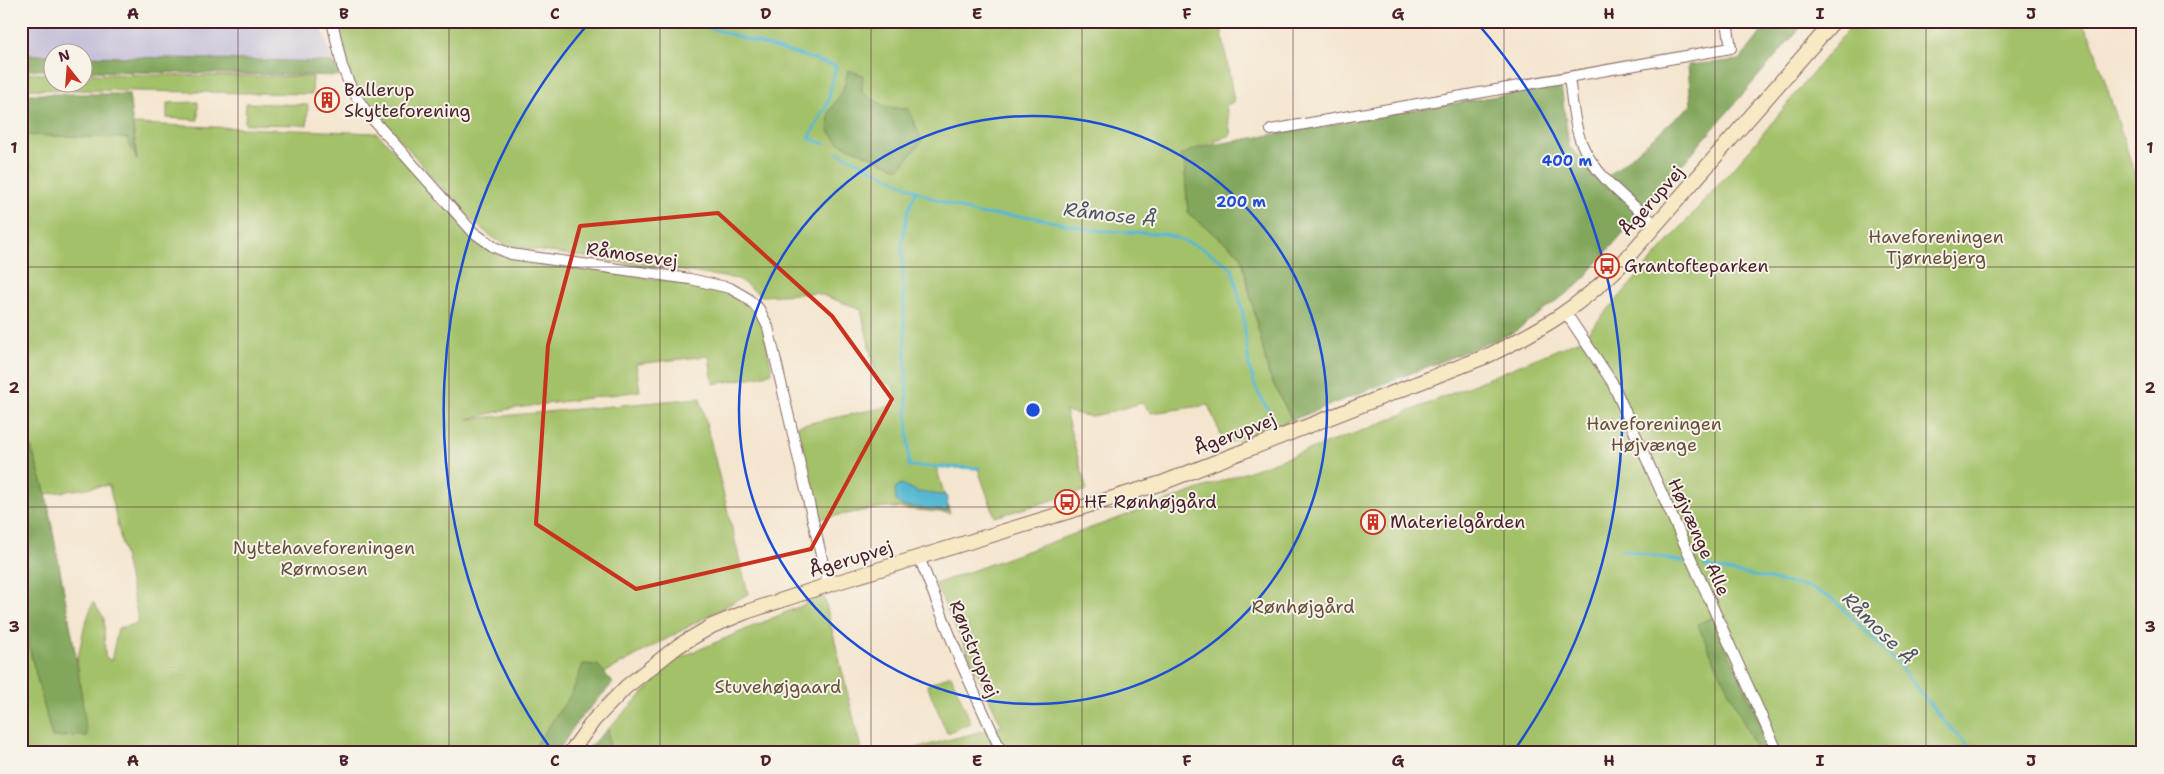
<svg xmlns="http://www.w3.org/2000/svg" width="2164" height="774" viewBox="0 0 2164 774" font-family="'Shantell Sans',sans-serif">
  <style>
    .industrial { fill: #c6c0d9 }
    .green { fill: #a3c168; stroke: #76704a }
    .forest { fill: #82a75c; stroke: #666344 }
    .water { fill: #54b8d2; stroke: #4f6c7e }
    .lines { fill: none; stroke-linecap: round; stroke-linejoin: round }
    .stream { stroke: #54b8d2; stroke-width: 3 }
    .street-casing { stroke: #866464; stroke-width: 12 }
    .secondary-casing { stroke: #866464; stroke-width: 16 }
    .street { stroke: #fff; stroke-width: 10 }
    .secondary { stroke: #f7e9c3; stroke-width: 14 }
    .marked { fill: none; stroke: #c8321e; stroke-width: 4; stroke-linejoin: round }
    .grid { fill: none; stroke: #4a1f2b; stroke-width: 1; stroke-opacity: 0.55 }
    .ring { fill: none; stroke: #1d4ed8; stroke-width: 2.5 }
    .labels { text-anchor: middle; stroke-width: 4; stroke-linejoin: round; paint-order: stroke }
    .poi-label { font-size: 18px; fill: #4a1f2b; stroke: #f7f3e8; text-anchor: start }
    .street-label { font-size: 18px; fill: #4a1f2b; stroke: #f7f3e8 }
    .park-label { font-size: 18px; fill: #65503d; stroke: #f7f3e8 }
    .water-label { font-size: 19px; font-style: italic; fill: #4e5565; stroke: #f7f3e8 }
    .centre { fill: #1d4ed8; stroke: #f7f3e8; stroke-width: 2.5 }
    .ring-label { font-size: 15px; text-anchor: middle; font-weight: bold; fill: #1d4ed8; stroke: #f7f3e8; stroke-width: 4; stroke-linejoin: round; paint-order: stroke }
    .neatline { fill: none; stroke: #4a1f2b; stroke-width: 2 }
    .grid-label { font-size: 16px; text-anchor: middle; font-weight: bold; fill: #4a1f2b }
  </style>
  <rect width="100%" height="100%" fill="#f7f3e8"/>
  <filter id="ink" filterUnits="userSpaceOnUse"><feTurbulence type="fractalNoise" baseFrequency=".02" numOctaves="2"/><feDisplacementMap in="SourceGraphic" scale="10" xChannelSelector="R" yChannelSelector="G"/><feConvolveMatrix kernelMatrix="1 2 1 2 8 2 1 2 1" color-interpolation-filters="sRGB"/></filter>
  <filter id="wash" filterUnits="userSpaceOnUse"><feTurbulence type="fractalNoise" baseFrequency=".0096" numOctaves="4" result="noise"/><feDisplacementMap in="SourceGraphic" scale="20" xChannelSelector="R" yChannelSelector="G"/><feGaussianBlur stdDeviation="1.12" result="paint"/><feColorMatrix in="noise" values="0 0 0 0 0 0 0 0 0 0 0 0 0 0 0 0 0 1.4 0 .05"/><feComposite in="paint" operator="in"/></filter>
  <g filter="url(#wash)">
    <rect width="100%" height="100%" fill="#f4e5ce"/>
    <path class="industrial" d="M 21,21 L 320,21 L 332,62 L 83,56 L 82,52 L 52,52 L 52,55 L 21,55 Z"/>
    <g class="green">
      <path d="M 337,21 L 1220,21 L 1234,102 L 1226,105 L 1231,135 L 1179,156 L 1184,159 L 1188,213 L 1241,255 L 1269,375 L 1292,420 L 1225,444 L 1208,405 L 1151,413 L 1142,403 L 1091,417 L 1065,411 L 1087,490 L 995,517 L 978,469 L 936,467 L 950,513 L 884,507 L 819,519 L 796,426 L 899,404 L 892,385 L 877,381 L 861,309 L 816,293 L 762,296 L 738,279 L 508,246 C 472,230 432,176 405,145 C 389,128 370,111 358,90 C 345,70 342,44 337,21 Z"/>
      <path d="M 1855,21 L 2081,21 L 2091,38 L 2143,199 L 2143,753 L 897,753 L 1002,726 L 935,584 L 1372,427 L 1582,339 L 1752,147 Z"/>
      <path d="M 23,73 L 52,74 L 52,82 L 82,82 L 83,74 L 313,77 L 312,94 L 23,89 Z"/>
      <path d="M 198,102 L 198,120 L 167,118 L 167,103 Z"/>
      <path d="M 246,103 L 308,105 L 307,125 L 245,124 Z"/>
      <path d="M 133,124 L 377,133 L 493,252 L 507,257 L 688,284 L 729,293 L 754,310 L 764,330 L 772,372 L 761,376 L 713,384 L 709,356 L 636,364 L 640,391 L 509,409 L 468,419 L 700,398 L 748,594 L 606,672 L 543,753 L 21,753 L 21,615 L 52,737 L 86,736 L 77,662 L 84,628 L 93,602 L 104,618 L 105,656 L 111,661 L 118,628 L 139,623 L 109,485 L 46,494 L 21,416 L 21,135 L 127,138 L 137,158 Z"/>
      <path d="M 824,596 L 862,753 L 584,753 L 677,659 Z"/>
      <path d="M 951,675 L 971,723 L 947,733 L 927,685 Z"/>
    </g>
    <g class="forest">
      <path d="M 1770,21 L 1806,21 L 1578,285 L 1513,333 L 1292,420 L 1269,375 L 1241,255 L 1188,213 L 1184,160 L 1179,156 L 1200,147 L 1561,85 L 1569,147 L 1605,179 L 1691,105 L 1688,65 L 1740,60 Z"/>
      <rect x="21" y="55" width="31" height="15"/>
      <path d="M 83,56 L 332,62 L 341,76 L 83,71 Z"/>
      <path d="M 848,70 L 863,75 L 862,93 L 887,107 L 909,109 L 922,141 L 899,169 L 839,143 L 828,130 L 829,112 L 843,90 Z"/>
      <path d="M 21,94 L 129,94 L 137,161 L 127,138 L 21,135 Z"/>
      <path d="M 21,416 L 46,494 L 77,662 L 87,736 L 52,737 L 21,615 Z"/>
      <path d="M 1713,617 L 1773,753 L 1758,753 L 1697,624 Z"/>
      <path d="M 583,664 L 598,665 L 613,683 L 577,722 L 557,753 L 530,753 L 572,693 Z"/>
      <path d="M 608,729 L 610,753 L 582,753 Z"/>
    </g>
    <path class="water" d="M 901,484 L 918,492 L 948,496 L 947,511 L 901,506 L 896,501 L 895,488 Z"/>
    <g class="lines">
      <g class="stream">
        <path d="M 686,21 L 836,66 L 827,105 L 809,138 L 824,144"/>
        <path d="M 837,152 L 929,197 L 978,214 L 1032,217 L 1092,230 L 1166,234 L 1204,249 L 1232,268 L 1243,313 L 1249,366 L 1256,389 L 1271,415"/>
        <path d="M 916,191 L 908,211 L 902,243 L 909,466 L 979,468"/>
        <path d="M 1621,549 L 1684,562"/>
        <path d="M 1704,566 L 1809,587 L 1834,600 L 1897,663 L 1941,718 L 1975,753"/>
      </g>
    </g>
  </g>
  <g filter="url(#ink)">
    <g class="lines">
      <defs>
        <g id="street">
          <path d="M 332,21 L 342,66 L 352,90 L 368,114 L 473,232 L 494,247 L 511,254 L 690,279 L 730,288 L 747,298 L 759,309 L 768,327 L 828,585"/>
          <path d="M 1569,77 C 1572,98 1573,121 1581,142 C 1595,177 1629,201 1656,225"/>
          <path d="M 1271,130 L 1731,48 L 1727,21"/>
          <path d="M 1566,313 L 1612,382 L 1778,753"/>
          <path d="M 919,557 L 961,663 L 1002,753"/>
        </g>
        <path id="secondary" d="M 570,753 L 594,720 L 626,687 L 678,646 L 712,626 L 746,612 L 828,585 L 1162,483 L 1487,356 C 1541,330 1576,309 1619,267 L 1834,21"/>
      </defs>
      <use href="#street" class="street-casing"/>
      <use href="#secondary" class="secondary-casing"/>
      <use href="#street" class="street"/>
      <use href="#secondary" class="secondary"/>
    </g>
  </g>
  <path class="marked" d="M 718,213 L 832,316 L 892,399 L 811,549 L 636,589 L 536,524 L 548,345 L 580,226 Z"/>
  <path class="grid" d="M 238,21 L 238,753M 449,21 L 449,753M 660,21 L 660,753M 871,21 L 871,753M 1082,21 L 1082,753M 1293,21 L 1293,753M 1504,21 L 1504,753M 1715,21 L 1715,753M 1926,21 L 1926,753M 21,267 L 2143,267M 21,507 L 2143,507"/>
  <g class="ring">
    <circle cx="1033" cy="410" r="294"/>
    <path d="M553 752A589 589 0 0 1 588 24M1478 24A589 589 0 0 1 1513 752"/>
  </g>
  <defs>
    <symbol id="building-ring" viewBox="-11 -11 22 22"><circle r="9.5" fill="#f7f3e8" stroke="#c8321e" stroke-width="1.5"/><path d="M-4-6H4V6H1V3H-1V6H-4ZM-2.5-4.3h1.7v1.8h-1.7ZM.8-4.3h1.7v1.8H.8ZM-2.5-1h1.7V.8h-1.7ZM.8-1h1.7V.8H.8Z" fill="#c8321e"/></symbol>
    <symbol id="bus-ring" viewBox="-11 -11 22 22"><circle r="9.5" fill="#f7f3e8" stroke="#c8321e" stroke-width="1.5"/><path d="M-5-6H5V4H4V6H2V4H-2V6H-4V4H-5ZM-3.5-4V0h7V-4ZM-3.5 1.2v1.5H-2V1.2ZM2 1.2v1.5H3.5V1.2Z" fill="#c8321e"/></symbol>
  </defs>
  <g fill-rule="evenodd">
    <use href="#building-ring" x="313" y="86" width="28" height="28"/>
    <use href="#bus-ring" x="1593" y="252" width="28" height="28"/>
    <use href="#bus-ring" x="1053" y="488" width="28" height="28"/>
    <use href="#building-ring" x="1359" y="508" width="28" height="28"/>
  </g>
  <g class="labels">
    <g class="poi-label">
      <text x="344" y="96">Ballerup<tspan x="344" dy="21">Skytteforening</tspan></text>
      <text x="1624" y="272">Grantofteparken</text>
      <text x="1084" y="508">HF Rønhøjgård</text>
      <text x="1390" y="528">Materielgården</text>
    </g>
    <g class="street-label">
      <text transform="translate(1652 201) rotate(-49)" y="6">Ågerupvej</text>
      <text transform="translate(632 255) rotate(8)" y="6">Råmosevej</text>
      <text transform="translate(1235 434) rotate(-21)" y="6">Ågerupvej</text>
      <text transform="translate(1699 537) rotate(66)" y="6">Højvænge Alle</text>
      <text transform="translate(851 559) rotate(-17)" y="6">Ågerupvej</text>
      <text transform="translate(974 649) rotate(68)" y="6">Rønstrupvej</text>
    </g>
    <g class="park-label">
      <text x="1936" y="243">Haveforeningen<tspan x="1936" dy="21">Tjørnebjerg</tspan></text>
      <text x="1654" y="430">Haveforeningen<tspan x="1654" dy="21">Højvænge</tspan></text>
      <text x="324" y="554">Nyttehaveforeningen<tspan x="324" dy="21">Rørmosen</tspan></text>
      <text x="1303" y="613">Rønhøjgård</text>
      <text x="778" y="693">Stuvehøjgaard</text>
    </g>
    <g class="water-label">
      <text transform="translate(1110 214) rotate(7)" y="7">Råmose Å</text>
      <text transform="translate(1879 628) rotate(45)" y="7">Råmose Å</text>
    </g>
  </g>
  <circle cx="1033" cy="410" r="8" class="centre"/>
  <g class="ring-label">
    <text x="1567" y="166">400 m</text>
    <text x="1241" y="207">200 m</text>
  </g>
  <rect width="2164" height="774" fill="none" stroke="#f7f3e8" stroke-width="55"/>
  <g transform="translate(68 68) rotate(343)"><circle r="24" fill="#f7f3e8" stroke="#b29e9c"/>
  <path d="M0-4L9 19L0 12L-9 19Z" fill="#c8321e"/>
  <text y="-8" font-size="14" font-weight="bold" text-anchor="middle" fill="#4a1f2b">N</text>
  </g>
  <rect x="28" y="28" width="2108" height="718" class="neatline"/>
  <g class="grid-label">
    <text x="133" y="19">A</text>
    <text x="344" y="19">B</text>
    <text x="555" y="19">C</text>
    <text x="766" y="19">D</text>
    <text x="977" y="19">E</text>
    <text x="1187" y="19">F</text>
    <text x="1398" y="19">G</text>
    <text x="1609" y="19">H</text>
    <text x="1820" y="19">I</text>
    <text x="2031" y="19">J</text>
    <text x="14" y="153">1</text>
    <text x="2150" y="153">1</text>
    <text x="14" y="393">2</text>
    <text x="2150" y="393">2</text>
    <text x="14" y="632">3</text>
    <text x="2150" y="632">3</text>
    <text x="133" y="766">A</text>
    <text x="344" y="766">B</text>
    <text x="555" y="766">C</text>
    <text x="766" y="766">D</text>
    <text x="977" y="766">E</text>
    <text x="1187" y="766">F</text>
    <text x="1398" y="766">G</text>
    <text x="1609" y="766">H</text>
    <text x="1820" y="766">I</text>
    <text x="2031" y="766">J</text>
  </g>
</svg>
